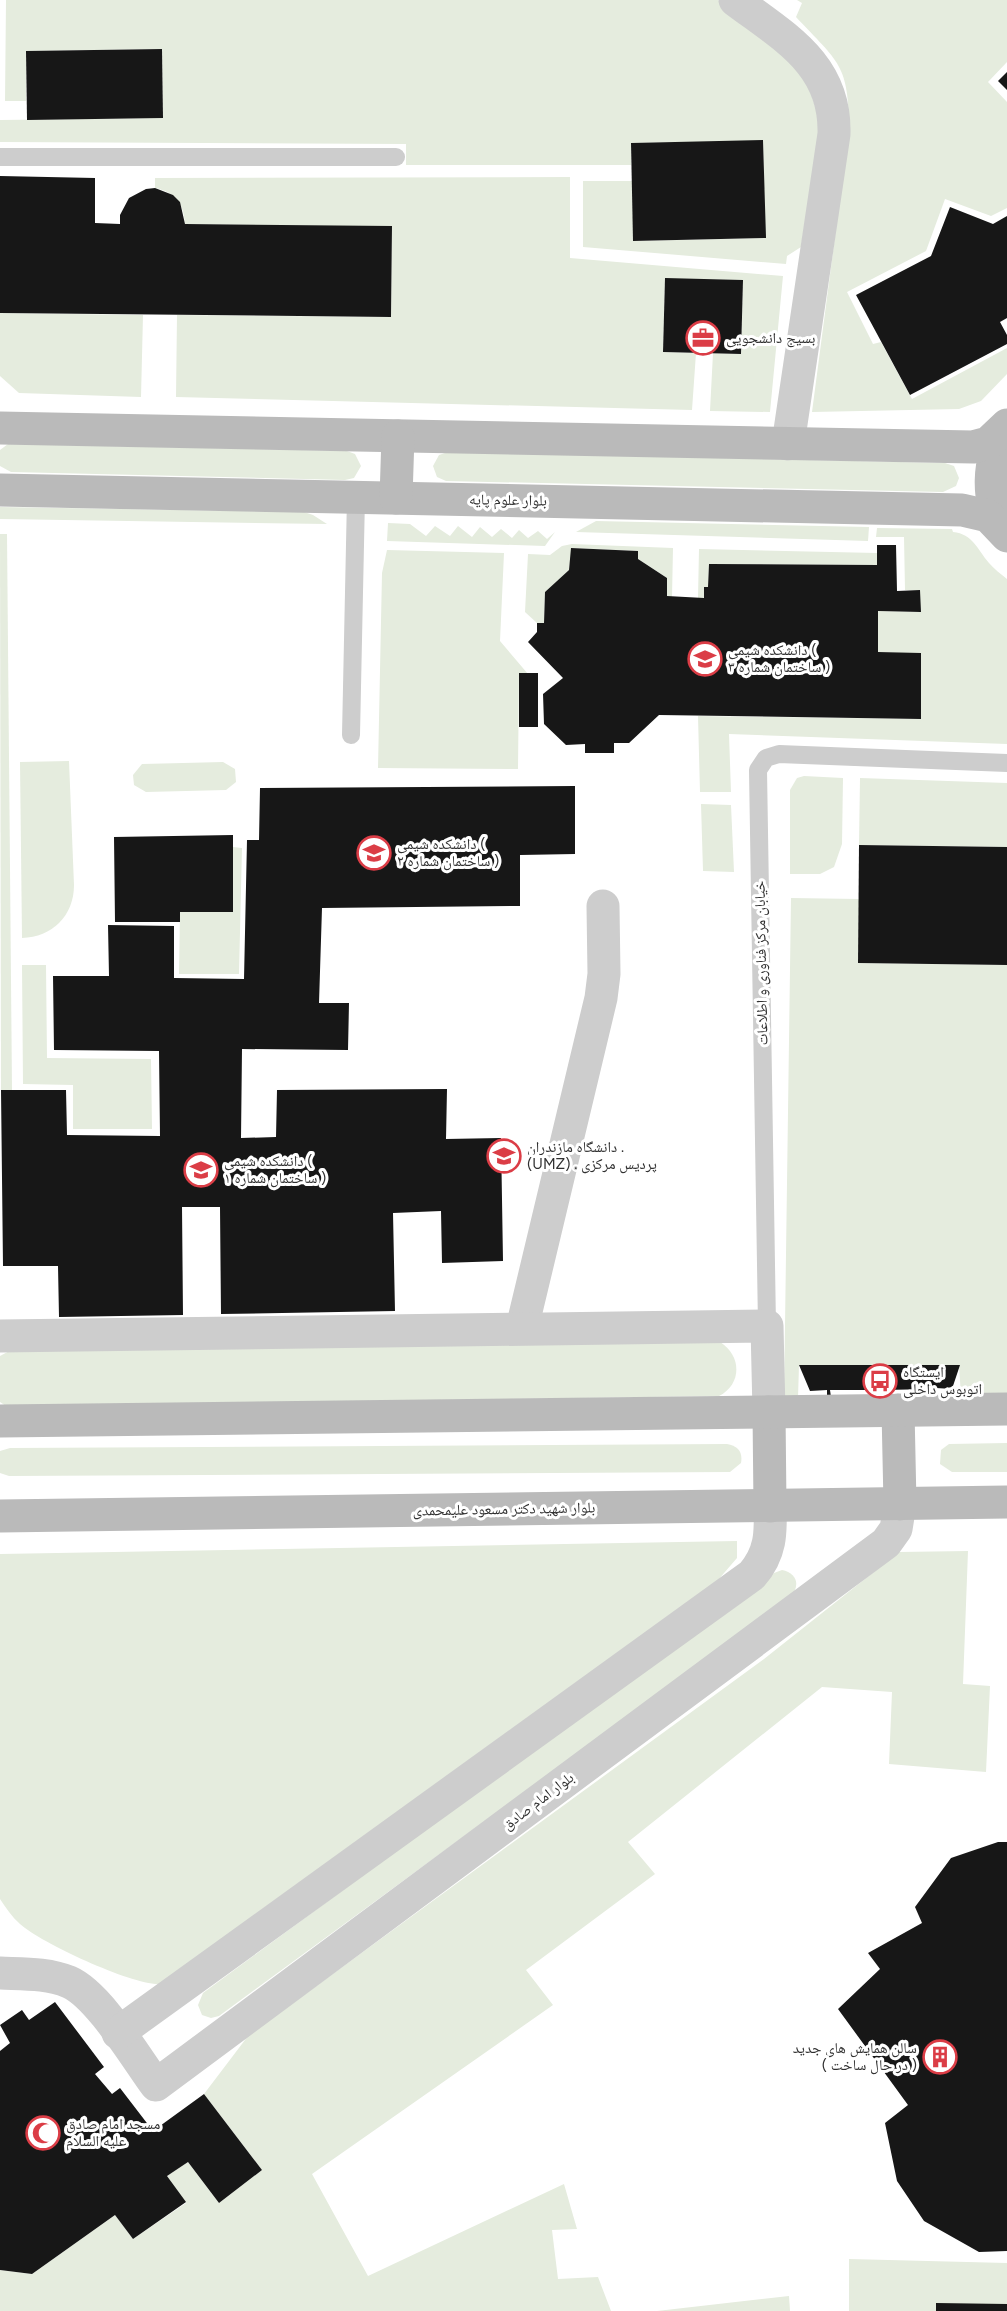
<svg xmlns="http://www.w3.org/2000/svg" width="1007" height="2311" viewBox="0 0 1007 2311" font-family="Figtree,'Noto Naskh Arabic',sans-serif">
  <style>
    .green { fill: #e5ecde }
    .building { fill: #171717 }
    .lines { fill: none; stroke-linecap: round; stroke-linejoin: round }
    .lane { stroke: #cdcdcd; stroke-width: 18 }
    .street { stroke: #cdcdcd; stroke-width: 33 }
    .secondary { stroke: #bababa; stroke-width: 33 }
    .labels { text-anchor: middle; stroke-width: 6; stroke-linejoin: round; paint-order: stroke }
    .poi-label { font-size: 15px; fill: #303030; stroke: #fff; text-anchor: start }
    .street-label { font-size: 15px; fill: #303030; stroke: #fff }
  </style>
  <rect width="100%" height="100%" fill="#fff"/>
  <g class="green">
    <path d="M 6,0 L 718,0 L 803,67 L 820,123 L 801,247 L 787,256 L 786,264 L 583,247 L 583,181 L 632,181 L 634,241 L 765,238 L 763,141 L 631,143 L 631,165 L 406,165 L 406,144 L 0,142 L 0,120 L 163,118 L 162,49 L 26,51 L 26,101 L 5,101 Z"/>
    <path d="M 797,0 L 1007,0 L 1007,62 L 988,82 L 1007,102 L 1007,208 L 991,216 L 945,199 L 926,251 L 847,292 L 873,344 L 881,342 L 912,399 L 1007,348 L 1007,374 L 981,401 L 959,409 L 812,412 L 849,130 C 849,64 839,63 796,17 L 802,3 Z"/>
    <path d="M 570,177 L 570,258 L 783,276 L 770,412 L 710,411 L 713,353 L 741,354 L 743,280 L 665,279 L 663,352 L 696,353 L 692,410 L 176,397 L 177,315 L 391,317 L 392,227 L 185,224 C 184,204 175,192 155,188 L 155,178 Z"/>
    <path d="M 0,313 L 143,315 L 141,397 L 19,393 L 0,376 Z"/>
    <path d="M 8,444 L 347,451 L 355,454 L 361,466 L 354,478 L 345,480 L 11,472 L 0,466 L 0,450 Z"/>
    <path d="M 448,452 L 945,463 L 954,466 L 959,478 L 956,486 L 943,492 L 446,481 L 437,477 L 433,466 L 439,455 Z"/>
    <path d="M 0,507 L 304,512 L 313,515 L 327,524 L 0,519 Z"/>
    <path d="M 596,521 L 869,527 L 868,541 L 576,532 Z"/>
    <path d="M 388,523 L 410,524 L 426,536 L 435,526 L 450,536 L 458,526 L 472,537 L 480,527 L 492,537 L 501,529 L 512,538 L 519,530 L 528,538 L 538,531 L 547,539 L 555,532 L 545,546 L 387,541 Z"/>
    <path d="M 877,528 L 952,529 L 953,532 C 973,534 977,549 989,563 C 994,569 1001,574 1007,579 L 1007,744 L 729,734 L 731,792 L 700,792 L 698,716 L 921,719 L 921,654 L 878,652 L 878,611 L 920,612 L 920,591 L 905,590 L 904,537 L 876,537 Z"/>
    <path d="M 0,534 L 7,534 L 12,1090 L 1,1090 Z"/>
    <path d="M 572,544 L 673,548 L 672,597 L 667,596 L 667,578 L 638,559 L 638,551 L 572,548 L 569,570 L 545,592 L 544,623 L 537,623 L 525,612 L 528,554 L 550,555 L 562,546 Z"/>
    <path d="M 699,549 L 877,553 L 877,565 L 709,564 L 708,587 L 704,588 L 704,598 L 698,598 Z"/>
    <path d="M 387,550 L 504,553 L 500,641 L 528,674 L 519,674 L 518,769 L 378,768 L 382,573 Z"/>
    <path d="M 69,761 L 74,885 C 74,916 52,937 22,938 L 20,762 Z"/>
    <path d="M 183,763 L 223,762 L 235,769 L 236,782 L 226,790 L 146,792 L 134,785 L 133,775 L 142,764 Z"/>
    <path d="M 804,776 L 843,778 L 842,844 L 834,867 L 820,874 L 790,874 L 790,790 L 797,778 Z"/>
    <path d="M 860,778 L 1007,783 L 1007,847 L 859,845 Z"/>
    <path d="M 701,804 L 731,805 L 734,872 L 703,871 Z"/>
    <path d="M 233,847 L 242,848 L 239,974 L 179,974 L 180,912 L 233,911 Z"/>
    <path d="M 791,898 L 859,899 L 858,963 L 1007,965 L 1007,1396 L 961,1396 L 959,1365 L 799,1365 L 798,1398 L 784,1397 Z"/>
    <path d="M 22,965 L 46,965 L 47,1058 L 151,1059 L 152,1129 L 73,1129 L 73,1085 L 23,1084 Z"/>
    <path d="M 720,1342 C 742,1356 742,1384 719,1396 L 6,1406 L 0,1402 L 0,1356 L 13,1349 Z"/>
    <path d="M 1007,1443 L 1007,1472 L 952,1472 L 940,1464 L 941,1450 L 949,1444 Z"/>
    <path d="M 727,1444 C 738,1446 743,1452 741,1463 L 730,1472 L 9,1476 L 0,1473 L 0,1451 L 10,1448 Z"/>
    <path d="M 737,1541 L 737,1558 L 718,1580 L 159,1984 C 132,1985 41,1943 20,1924 C 12,1917 6,1908 0,1899 L 0,1554 Z"/>
    <path d="M 968,1551 L 963,1684 L 990,1686 L 986,1772 L 889,1764 L 892,1692 L 822,1687 L 628,1842 L 655,1874 L 526,1970 L 553,2005 L 312,2174 L 368,2276 L 564,2184 L 577,2229 L 552,2230 L 558,2279 L 598,2277 L 611,2311 L 0,2311 L 0,2270 L 32,2274 L 115,2215 L 133,2239 L 186,2203 L 167,2176 L 188,2162 L 219,2203 L 262,2170 L 204,2094 L 248,2036 L 764,1659 L 899,1552 Z"/>
    <path d="M 782,1570 C 797,1573 801,1586 790,1597 L 219,2016 L 211,2018 L 202,2015 L 198,2005 L 203,1993 L 774,1573 Z"/>
    <path d="M 849,2259 L 1007,2263 L 1007,2311 L 849,2311 Z"/>
    <path d="M 789,2296 L 790,2311 L 657,2311 Z"/>
  </g>
  <g class="building">
    <path d="M 162,49 L 163,118 L 27,120 L 26,51 Z"/>
    <path d="M 1007,72 L 1007,90 L 998,81 Z"/>
    <path d="M 763,140 L 766,238 L 633,241 L 631,143 Z"/>
    <path d="M 0,176 L 95,178 L 95,223 L 120,224 L 120,215 L 129,198 L 146,189 L 155,188 L 173,195 L 180,202 L 185,224 L 392,226 L 391,317 L 0,313 Z"/>
    <path d="M 950,207 L 993,224 L 1007,216 L 1007,318 L 1000,322 L 1007,335 L 1007,344 L 910,395 L 856,295 L 931,256 Z"/>
    <path d="M 665,278 L 743,280 L 741,354 L 663,352 Z"/>
    <path d="M 877,545 L 896,545 L 897,591 L 920,590 L 921,612 L 878,611 L 878,652 L 921,653 L 921,719 L 659,715 L 629,743 L 614,743 L 614,753 L 585,753 L 585,744 L 566,745 L 544,724 L 543,694 L 563,678 L 528,642 L 537,632 L 537,623 L 544,623 L 545,592 L 569,570 L 571,548 L 638,551 L 638,559 L 667,578 L 667,596 L 704,598 L 704,587 L 708,587 L 709,564 L 877,565 Z"/>
    <rect x="519" y="673" width="19" height="54"/>
    <path d="M 575,786 L 575,854 L 520,855 L 520,906 L 322,908 L 319,1003 L 349,1003 L 348,1050 L 242,1049 L 241,1138 L 276,1137 L 277,1090 L 447,1089 L 446,1139 L 501,1138 L 503,1261 L 442,1263 L 441,1211 L 393,1213 L 395,1311 L 221,1314 L 220,1207 L 182,1207 L 183,1315 L 59,1317 L 58,1266 L 3,1266 L 1,1090 L 66,1090 L 67,1135 L 160,1136 L 159,1051 L 54,1050 L 53,976 L 109,976 L 108,925 L 174,926 L 174,978 L 244,979 L 247,840 L 259,840 L 260,788 Z"/>
    <path d="M 233,835 L 233,912 L 180,912 L 180,922 L 115,922 L 114,837 Z"/>
    <path d="M 859,845 L 1007,847 L 1007,965 L 858,963 Z"/>
    <path d="M 799,1365 L 960,1365 L 952,1389 L 936,1388 L 936,1396 L 932,1396 L 931,1389 L 885,1390 L 885,1397 L 881,1397 L 880,1390 L 830,1390 L 831,1397 L 827,1397 L 827,1390 L 810,1391 Z"/>
    <path d="M 998,1842 L 1007,1842 L 1007,2251 L 979,2252 L 924,2221 L 897,2181 L 885,2123 L 908,2105 L 838,2009 L 880,1969 L 868,1953 L 922,1923 L 915,1907 L 951,1858 Z"/>
    <path d="M 55,2002 L 104,2067 L 95,2074 L 112,2094 L 120,2088 L 153,2131 L 204,2094 L 262,2170 L 219,2203 L 188,2162 L 167,2176 L 186,2202 L 133,2239 L 115,2215 L 32,2274 L 0,2270 L 0,2051 L 10,2043 L 0,2025 L 22,2010 L 29,2020 Z"/>
    <path d="M 936,2303 L 1007,2304 L 1007,2311 L 936,2311 Z"/>
  </g>
  <g class="lines">
    <g class="lane">
      <path d="M 0,157 L 396,157"/>
      <path d="M 351,735 L 356,497"/>
      <path d="M 767,1326 L 758,770 L 766,758 L 779,754 L 1007,763"/>
    </g>
    <g class="street">
      <path d="M 735,0 C 784,37 836,64 834,134 L 788,444"/>
      <path d="M 522,1328 L 601,998 L 604,974 L 603,906"/>
      <path d="M 0,1336 L 767,1326 L 769,1412"/>
      <path d="M 0,1973 C 23,1974 48,1973 69,1982 C 99,1995 136,2058 156,2085 L 886,1543 L 896,1529 L 900,1504"/>
      <path d="M 118,2033 L 752,1575 C 771,1553 771,1533 770,1506"/>
    </g>
    <g class="secondary">
      <path d="M 1007,426 C 988,459 984,501 1007,534"/>
      <path d="M 0,428 L 973,447 L 988,443 L 1007,425"/>
      <path d="M 0,490 L 962,510 L 988,516 L 1007,536"/>
      <path d="M 396,498 L 398,436"/>
      <path d="M 898,1410 L 900,1504"/>
      <path d="M 769,1412 L 770,1506"/>
      <path d="M 0,1421 L 1007,1409"/>
      <path d="M 0,1516 L 1007,1502"/>
    </g>
  </g>
  <defs>
    <symbol id="office-ring" viewBox="-11 -11 22 22"><circle r="9.5" fill="#fff" stroke="#db3d46" stroke-width="1.5"/><path d="M-6-3h4V-5.5h4V-3h4V5H-6ZM-1-4.5V-3h2v-1.5ZM-6 0V1H6V0Z" fill="#db3d46"/></symbol>
    <symbol id="university-ring" viewBox="-11 -11 22 22"><circle r="9.5" fill="#fff" stroke="#db3d46" stroke-width="1.5"/><path d="M0-5L7-2L0 1L-7-2ZM-4 1L0 2.5L4 1V4Q0 6-4 4Z" fill="#db3d46"/></symbol>
    <symbol id="bus-ring" viewBox="-11 -11 22 22"><circle r="9.5" fill="#fff" stroke="#db3d46" stroke-width="1.5"/><path d="M-5-6H5V4H4V6H2V4H-2V6H-4V4H-5ZM-3.5-4V0h7V-4ZM-3.5 1.2v1.5H-2V1.2ZM2 1.2v1.5H3.5V1.2Z" fill="#db3d46"/></symbol>
    <symbol id="building-ring" viewBox="-11 -11 22 22"><circle r="9.5" fill="#fff" stroke="#db3d46" stroke-width="1.5"/><path d="M-4-6H4V6H1V3H-1V6H-4ZM-2.5-4.3h1.7v1.8h-1.7ZM.8-4.3h1.7v1.8H.8ZM-2.5-1h1.7V.8h-1.7ZM.8-1h1.7V.8H.8Z" fill="#db3d46"/></symbol>
    <symbol id="mosque-ring" viewBox="-11 -11 22 22"><circle r="9.5" fill="#fff" stroke="#db3d46" stroke-width="1.5"/><path d="M3.5-4.9A6 6 0 1 0 3.5 4.9A5 5 0 1 1 3.5-4.9Z" fill="#db3d46"/></symbol>
  </defs>
  <g fill-rule="evenodd">
    <use href="#office-ring" x="684" y="319" width="38" height="38"/>
    <use href="#university-ring" x="686" y="640" width="38" height="38"/>
    <use href="#university-ring" x="355" y="834" width="38" height="38"/>
    <use href="#university-ring" x="485" y="1137" width="38" height="38"/>
    <use href="#university-ring" x="182" y="1151" width="38" height="38"/>
    <use href="#bus-ring" x="861" y="1362" width="38" height="38"/>
    <use href="#building-ring" x="921" y="2038" width="38" height="38"/>
    <use href="#mosque-ring" x="24" y="2114" width="38" height="38"/>
  </g>
  <g class="labels">
    <g class="poi-label">
      <text x="726" y="343">بسیج دانشجویی</text>
      <text x="728" y="655">دانشکده شیمی (<tspan x="728" dy="17">ساختمان شماره ۳ )</tspan></text>
      <text x="397" y="849">دانشکده شیمی (<tspan x="397" dy="17">ساختمان شماره ۲ )</tspan></text>
      <text x="527" y="1152">دانشگاه مازندران .<tspan x="527" dy="17">(UMZ) . پردیس مرکزی</tspan></text>
      <text x="224" y="1166">دانشکده شیمی (<tspan x="224" dy="17">ساختمان شماره ۱ )</tspan></text>
      <text x="903" y="1377">ایستگاه<tspan x="903" dy="17">اتوبوس داخلی</tspan></text>
      <text x="917" y="2053" text-anchor="end">سالن همایش های جدید<tspan x="917" dy="17">( در حال ساخت )</tspan></text>
      <text x="66" y="2129">مسجد امام صادق<tspan x="66" dy="17">علیه السلام</tspan></text>
    </g>
    <g class="street-label">
      <text transform="translate(508 500) rotate(1)" y="5">بلوار علوم پایه</text>
      <text transform="translate(761 963) rotate(-91)" y="5">خیابان مرکز فناوری و اطلاعات</text>
      <text transform="translate(504 1509) rotate(-1)" y="5">بلوار شهید دکتر مسعود علیمحمدی</text>
      <text transform="translate(538 1801) rotate(-37)" y="5">بلوار امام صادق</text>
    </g>
  </g>
</svg>
